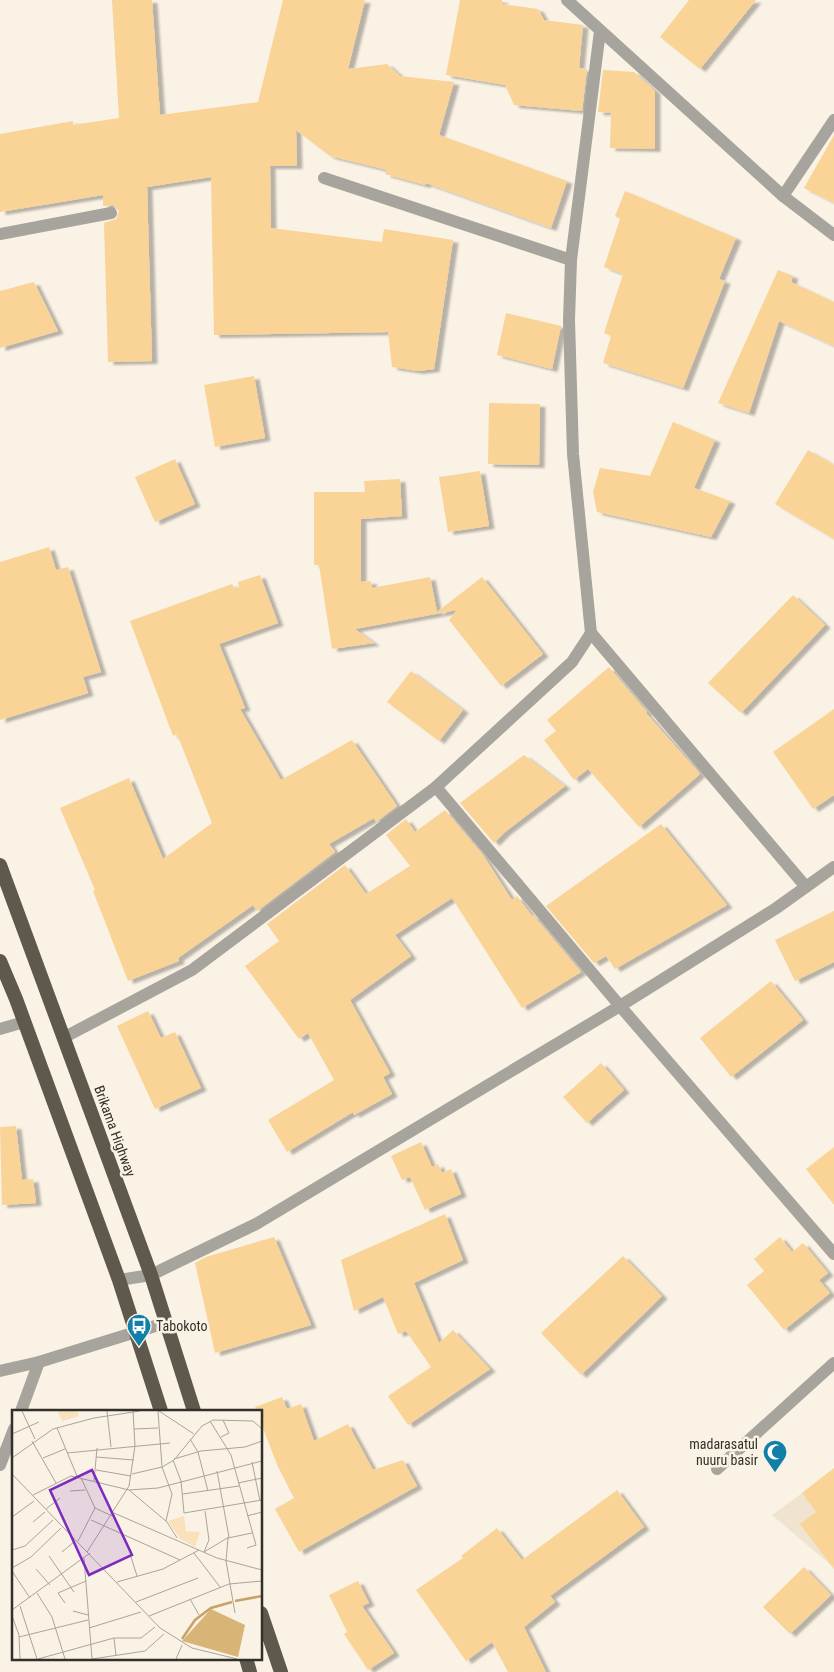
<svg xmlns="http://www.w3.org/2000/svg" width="834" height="1672" viewBox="0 0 834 1672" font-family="'Roboto Condensed',sans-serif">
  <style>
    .built { fill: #f0e4d1 }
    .building { fill: #f9d496; filter: url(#shadow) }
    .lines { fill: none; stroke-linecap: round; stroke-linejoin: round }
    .minor { stroke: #a7a49e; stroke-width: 12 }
    .tertiary { stroke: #a7a49e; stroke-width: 12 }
    .trunk { stroke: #5e584d; stroke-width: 14 }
    .labels { text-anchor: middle; stroke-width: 5; stroke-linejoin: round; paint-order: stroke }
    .street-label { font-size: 14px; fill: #33302b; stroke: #faf2e4 }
    .poi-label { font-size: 14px; fill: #33302b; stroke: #faf2e4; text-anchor: start }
    .inset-river { fill: none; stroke: #c7a367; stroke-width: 2.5 }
    .inset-road { fill: none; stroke: #aaa49a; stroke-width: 1 }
    .view { fill: #7b2cbf; fill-opacity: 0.15; stroke: #7b2cbf; stroke-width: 2.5 }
    .inset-edge { fill: none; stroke: #33302b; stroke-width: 2.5 }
  </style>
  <defs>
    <filter id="shadow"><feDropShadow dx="5.5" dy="3" stdDeviation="1" flood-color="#0004"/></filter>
  </defs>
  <rect width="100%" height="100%" fill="#faf2e4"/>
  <path class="built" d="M 820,1480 L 834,1563 L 832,1566 L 772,1515 Z"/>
  <g class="building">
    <path d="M 112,0 L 152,0 L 160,115 L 258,102 L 283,0 L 365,0 L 348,69 L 387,64 L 400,76 L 454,82 L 439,135 L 567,181 L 551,228 L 426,183 L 425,185 L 385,174 L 387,170 L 330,156 L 296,130 L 297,166 L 270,166 L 271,228 L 382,242 L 384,229 L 453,240 L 434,369 L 418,371 L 392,367 L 388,332 L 214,335 L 211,177 L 147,187 L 152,361 L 108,362 L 104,223 L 116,219 L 119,211 L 113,205 L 103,206 L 103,195 L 0,212 L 0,134 L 73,121 L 73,125 L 119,118 Z"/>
    <path d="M 460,0 L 502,0 L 502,4 L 538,9 L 544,20 L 583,25 L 579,68 L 587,69 L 582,111 L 514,105 L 505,85 L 446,75 Z"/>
    <path d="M 689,0 L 756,0 L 700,69 L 660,37 Z"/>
    <path d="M 603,70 L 634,72 L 655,91 L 655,149 L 610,148 L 611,113 L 598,112 Z"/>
    <path d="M 834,135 L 834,203 L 804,188 Z"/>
    <path d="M 625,191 L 736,238 L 719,279 L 725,281 L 683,388 L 603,363 L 611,336 L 604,333 L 623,274 L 604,267 L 620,219 L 615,216 Z"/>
    <path d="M 778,270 L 793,276 L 791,282 L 834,302 L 834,346 L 779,321 L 749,413 L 718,403 Z"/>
    <path d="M 34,282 L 58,331 L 0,348 L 0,291 Z"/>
    <path d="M 506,313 L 561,326 L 552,369 L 497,355 Z"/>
    <path d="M 254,376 L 265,438 L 215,447 L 204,385 Z"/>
    <path d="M 489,403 L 540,404 L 539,465 L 488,464 Z"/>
    <path d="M 673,422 L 715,440 L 694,488 L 730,501 L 711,537 L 597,512 L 593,492 L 600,468 L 650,476 Z"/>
    <path d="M 808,450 L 834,465 L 834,539 L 775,504 Z"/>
    <path d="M 175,459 L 195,504 L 155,522 L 135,477 Z"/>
    <path d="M 480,471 L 489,526 L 448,532 L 439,477 Z"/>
    <path d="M 400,479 L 402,516 L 361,519 L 361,582 L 371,581 L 372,588 L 430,577 L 437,612 L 482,577 L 543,654 L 501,686 L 449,620 L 457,610 L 355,629 L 374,643 L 332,649 L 319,565 L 314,565 L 314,492 L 365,492 L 364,481 Z"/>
    <path d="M 49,547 L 56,570 L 68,567 L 101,672 L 83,677 L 88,693 L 0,720 L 0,562 Z"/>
    <path d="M 260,575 L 278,623 L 219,644 L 245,708 L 240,709 L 281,780 L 352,740 L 397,806 L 376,822 L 374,818 L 329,844 L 335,852 L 257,911 L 253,905 L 178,958 L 179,961 L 128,981 L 93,891 L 95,890 L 60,808 L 129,778 L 163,859 L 212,823 L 177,734 L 173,736 L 130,621 L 232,584 L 235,589 L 239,588 L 238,582 Z"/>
    <path d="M 793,595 L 825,625 L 741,713 L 708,683 Z"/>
    <path d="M 609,667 L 647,712 L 646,713 L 700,774 L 639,827 L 588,769 L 574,780 L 544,740 L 556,731 L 547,720 Z"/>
    <path d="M 411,671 L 463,710 L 439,741 L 387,702 Z"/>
    <path d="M 834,709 L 834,795 L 813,809 L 773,752 Z"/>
    <path d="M 524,755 L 565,786 L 505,832 L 494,843 L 460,803 Z"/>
    <path d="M 445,810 L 483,855 L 512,900 L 517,896 L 532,916 L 533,915 L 581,972 L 522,1008 L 452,898 L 395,935 L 411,956 L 350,1000 L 390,1073 L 383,1077 L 392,1094 L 354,1115 L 353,1112 L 287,1152 L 268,1120 L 334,1080 L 308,1033 L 299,1039 L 245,966 L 279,941 L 267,924 L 345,865 L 366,894 L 410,866 L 386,835 L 406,819 L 415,832 Z"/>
    <path d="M 661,824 L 727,905 L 615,969 L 606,956 L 594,963 L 546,906 Z"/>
    <path d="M 834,911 L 834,962 L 795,981 L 775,940 Z"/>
    <path d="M 771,981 L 803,1020 L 731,1077 L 700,1038 Z"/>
    <path d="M 148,1011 L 161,1038 L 175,1032 L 201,1088 L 155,1109 L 117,1026 Z"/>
    <path d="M 601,1063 L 624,1090 L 587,1123 L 563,1097 Z"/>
    <path d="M 16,1126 L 22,1180 L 33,1179 L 36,1203 L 2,1205 L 0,1127 Z"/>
    <path d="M 421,1142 L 432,1167 L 438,1164 L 442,1173 L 451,1169 L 461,1194 L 425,1210 L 410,1177 L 402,1180 L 391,1156 Z"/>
    <path d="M 834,1147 L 834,1205 L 806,1169 Z"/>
    <path d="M 445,1214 L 463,1260 L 414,1283 L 439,1343 L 453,1330 L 490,1369 L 408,1425 L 388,1396 L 431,1367 L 406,1331 L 398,1334 L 383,1297 L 354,1311 L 341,1260 Z"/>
    <path d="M 274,1237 L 311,1325 L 215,1353 L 195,1263 L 206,1257 Z"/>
    <path d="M 780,1237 L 792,1252 L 803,1243 L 828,1273 L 819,1280 L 830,1293 L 784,1330 L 747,1285 L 764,1271 L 754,1259 Z"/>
    <path d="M 623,1256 L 662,1296 L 581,1375 L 541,1333 Z"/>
    <path d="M 282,1397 L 287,1409 L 301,1404 L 314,1441 L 348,1424 L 373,1470 L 403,1460 L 417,1486 L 299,1552 L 275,1509 L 294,1498 L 278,1467 L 261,1423 L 261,1411 L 257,1411 L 255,1407 Z"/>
    <path d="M 834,1468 L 834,1569 L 800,1524 L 816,1512 L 802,1493 Z"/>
    <path d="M 617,1490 L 644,1527 L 550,1596 L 555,1602 L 524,1627 L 546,1672 L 508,1672 L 492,1642 L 466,1661 L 416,1590 L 463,1558 L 461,1556 L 497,1528 L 522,1560 Z"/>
    <path d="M 804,1567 L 831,1595 L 790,1634 L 763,1607 Z"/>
    <path d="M 358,1581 L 369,1603 L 362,1606 L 394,1653 L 368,1670 L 344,1634 L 347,1632 L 329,1595 Z"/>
  </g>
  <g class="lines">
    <g class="minor">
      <path d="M 567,0 L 783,196 L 834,235"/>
      <path d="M 600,31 L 571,260 L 569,320 L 573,454 L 591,633 L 806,887"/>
      <path d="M 324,178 L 571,260"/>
      <path d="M 783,196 L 834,120"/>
      <path d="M 0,234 L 111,213"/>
      <path d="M 436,787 L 620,1006 L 834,1254"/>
      <path d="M 0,1029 L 24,1022"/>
      <path d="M 63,1038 L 192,970 L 436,787 L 572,662 L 591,633"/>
      <path d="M 119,1280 L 151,1275 L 256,1224 L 620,1006 L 775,909 L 834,867"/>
      <path d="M 21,1411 L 39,1362"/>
      <path d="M 0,1465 L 14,1429"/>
      <path d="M 717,1469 L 834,1363"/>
    </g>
    <path class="tertiary" d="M 0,1371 L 39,1362 L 165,1323"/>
    <g class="trunk">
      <path d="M 0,865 L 151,1275 L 194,1411"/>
      <path d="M 0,961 L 16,999 L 119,1280 L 161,1411"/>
      <path d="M 261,1613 L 281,1672"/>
      <path d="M 246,1658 L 250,1672"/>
    </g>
  </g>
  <defs>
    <symbol id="bus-pin" viewBox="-11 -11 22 30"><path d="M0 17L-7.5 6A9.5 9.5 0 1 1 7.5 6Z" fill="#1180a8" stroke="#faf2e4"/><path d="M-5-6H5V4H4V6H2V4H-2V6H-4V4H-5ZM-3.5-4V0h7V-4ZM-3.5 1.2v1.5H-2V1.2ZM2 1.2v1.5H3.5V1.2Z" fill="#fff"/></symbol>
    <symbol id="mosque-pin" viewBox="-11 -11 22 30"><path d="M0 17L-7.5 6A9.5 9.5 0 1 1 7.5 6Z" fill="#1180a8" stroke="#faf2e4"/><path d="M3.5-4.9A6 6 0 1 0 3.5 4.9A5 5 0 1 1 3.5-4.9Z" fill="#fff"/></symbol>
  </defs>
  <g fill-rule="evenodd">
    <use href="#bus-pin" x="125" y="1312" width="28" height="38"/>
    <use href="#mosque-pin" x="761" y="1438" width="28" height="38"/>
  </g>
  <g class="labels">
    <g class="street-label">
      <text transform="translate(115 1131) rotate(70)" y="5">Brikama Highway</text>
    </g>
    <g class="poi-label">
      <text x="156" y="1331">Tabokoto</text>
      <text x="758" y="1449" text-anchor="end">madarasatul<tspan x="758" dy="16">nuuru basir</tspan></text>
    </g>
  </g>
  <g transform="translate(12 1410)">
    <rect width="250" height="250" fill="#faf2e4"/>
    <path d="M 46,1 L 65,1 L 67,6 L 50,11 ZM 172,106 L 174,121 L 188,122 L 183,137 L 168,129 L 156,111 Z" fill="#f8e1bb"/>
    <path d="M 199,199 L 233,215 L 226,247 L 170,231 Z" fill="#d8b477"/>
    <path class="inset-river" d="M 223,191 L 250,186M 170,229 L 183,210 L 199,198 L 220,192"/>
    <path class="inset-road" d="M 10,1 L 23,29M 95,1 L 99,37M 146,1 L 150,57 L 160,84 L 154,111M 147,1 L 182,24M 198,11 L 219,45 L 244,135 L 235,138M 45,18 L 65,66M 122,19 L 146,18M 0,24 L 27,12M 209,27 L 217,23 L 211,10M 178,29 L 186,42 L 196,81M 20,31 L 44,73M 55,43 L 158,33M 84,47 L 122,50M 0,48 L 41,19 L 82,8 L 128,1M 31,48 L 53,39M 162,49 L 189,41 L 233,37 L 250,31M 161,50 L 169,71 L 172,103 L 250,90M 240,52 L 248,91M 84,60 L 119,66M 0,64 L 148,218 L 180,238 L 225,249M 120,64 L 150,57 L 162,50 L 190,16 L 201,10 L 241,11 L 250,19M 69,68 L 83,98 L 100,106M 82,71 L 85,38M 226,73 L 250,68M 117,80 L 155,112 L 165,128M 58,81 L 73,80M 171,84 L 227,76M 21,85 L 59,66 L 117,80 L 146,78 L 250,51M 34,99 L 48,88M 102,103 L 205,148 L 250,160M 235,106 L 250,102M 0,107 L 22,91M 79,110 L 168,150M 21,112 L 33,102M 66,131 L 83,98M 0,140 L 13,136 L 41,110M 50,142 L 63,131M 75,142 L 117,76 L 123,36 L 121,1M 192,142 L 217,127 L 205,61M 192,142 L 197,130 L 193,101M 182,143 L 208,177M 37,146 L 62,182M 119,147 L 125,166M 72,148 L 80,249M 0,158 L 19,147 L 49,118M 24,159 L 38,175M 0,161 L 18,188M 105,172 L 151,159 L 187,140M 25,183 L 40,207 L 53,249M 178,189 L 187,205M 124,192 L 186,168M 53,193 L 46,183 L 74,171M 8,196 L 25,249M 0,200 L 78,143M 61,201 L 76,205M 223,203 L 214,151 L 216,128 L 240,123M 0,206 L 7,225 L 8,249M 137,206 L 217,174 L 250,171M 77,218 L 129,202M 7,227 L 76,210M 102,228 L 104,246M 26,249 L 102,228 L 129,228 L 143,217M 80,249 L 133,241 L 152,224M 164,249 L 170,235"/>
    <path class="view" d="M 80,60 L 120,145 L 77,165 L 38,80 Z"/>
    <rect width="250" height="250" class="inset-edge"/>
  </g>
</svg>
